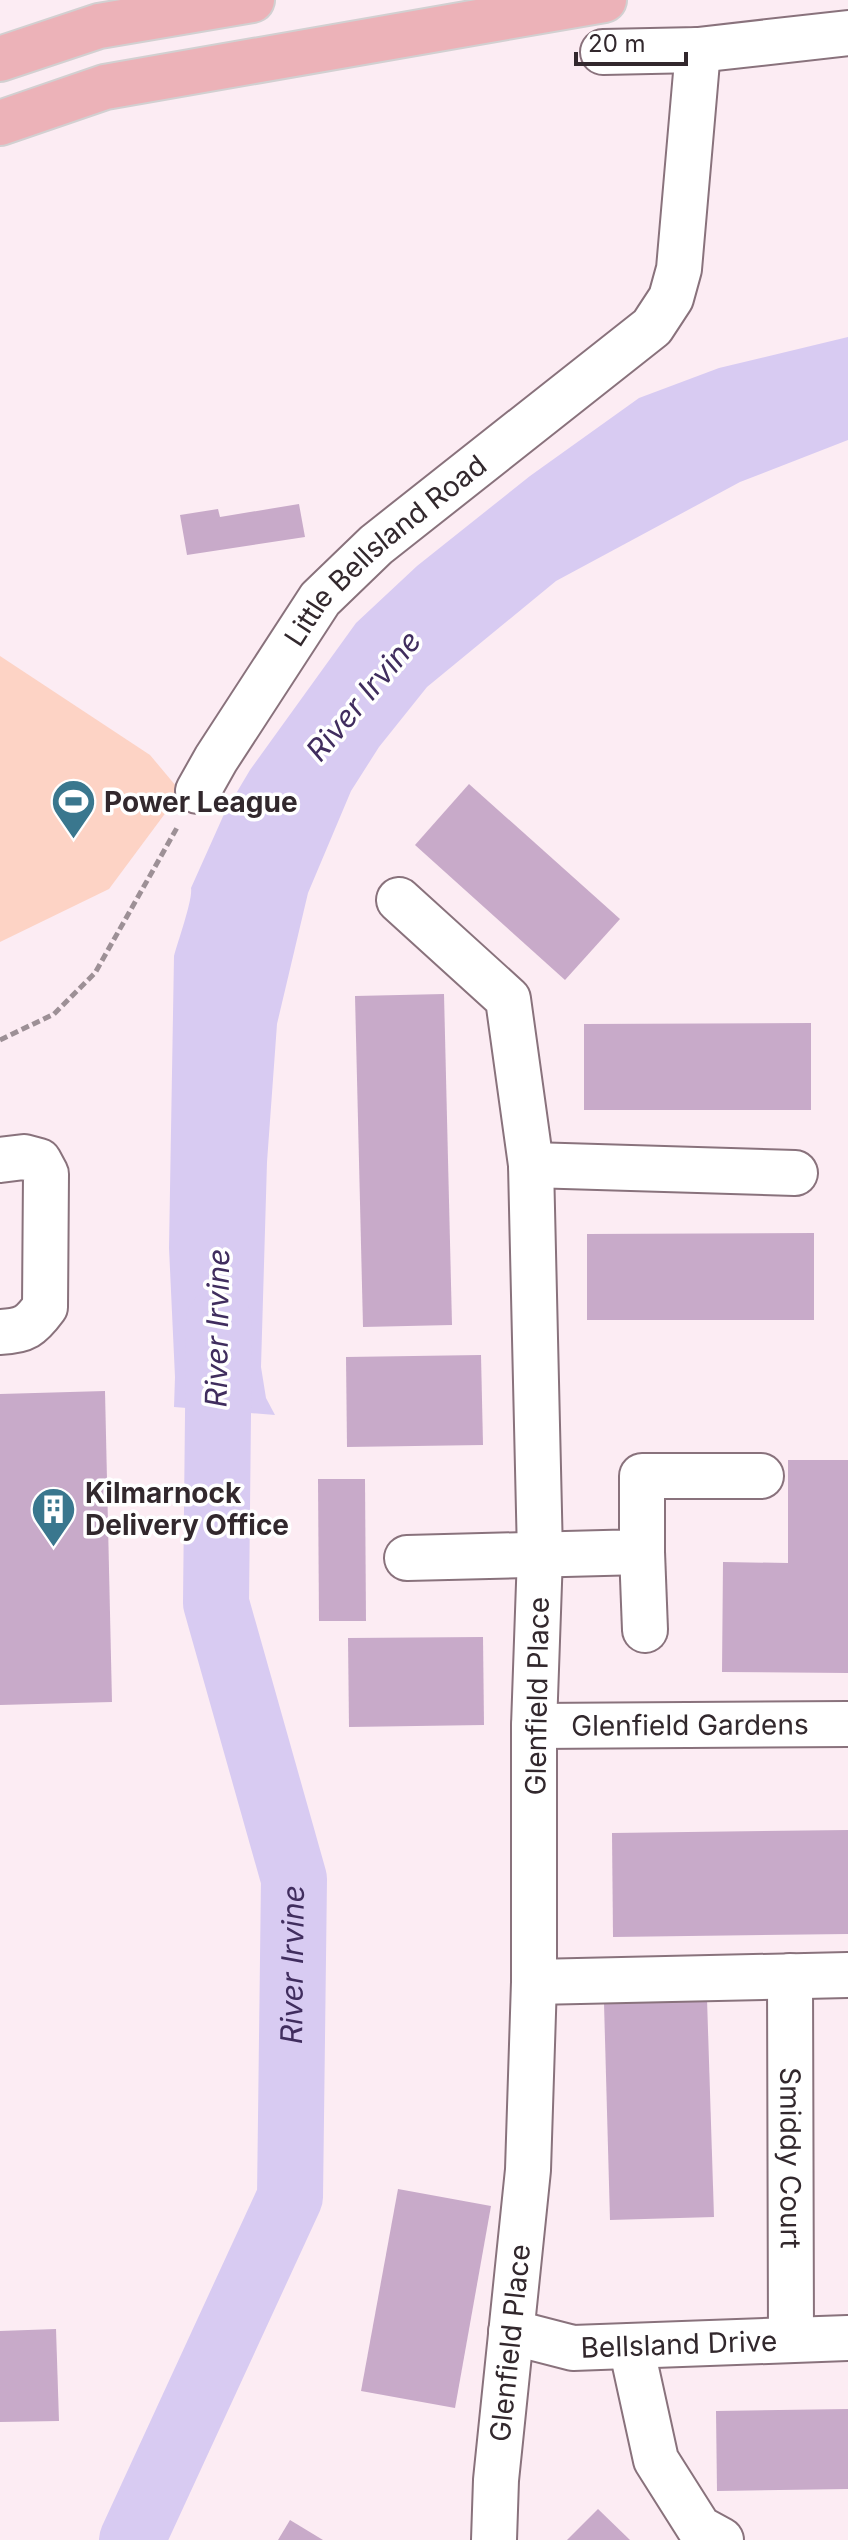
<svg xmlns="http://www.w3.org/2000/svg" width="848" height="2540" viewBox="0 0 848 2540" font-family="Inter,sans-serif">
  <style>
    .green { fill: #fdd3c5 }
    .water { fill: #d8cbf2 }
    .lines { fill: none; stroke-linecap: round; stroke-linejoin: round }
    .river { stroke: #d8cbf2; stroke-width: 66 }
    .building { fill: #c8aac9 }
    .minor-casing { stroke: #89727c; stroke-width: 48 }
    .major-casing { stroke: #d2d0d1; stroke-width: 48 }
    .path { stroke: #9d9096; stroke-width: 5; stroke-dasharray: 8 4; stroke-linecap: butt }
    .minor { stroke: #fff; stroke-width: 44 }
    .major { stroke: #ecb2b8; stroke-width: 44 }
    .labels { text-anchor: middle; stroke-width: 7; stroke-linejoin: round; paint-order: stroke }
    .street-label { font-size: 28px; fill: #32282d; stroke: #fff }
    .poi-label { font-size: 28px; font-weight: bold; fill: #32282d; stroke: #fff; text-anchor: start }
    .water-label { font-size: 30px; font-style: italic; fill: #402d5e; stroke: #fff }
  </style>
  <rect width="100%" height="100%" fill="#fcecf3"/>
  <path class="green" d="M 0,656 L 150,755 L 181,792 L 109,889 L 0,942 Z"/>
  <path class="water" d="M 848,337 L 848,440 L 740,482 L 556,581 L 427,687 L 379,747 L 351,791 L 308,893 L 277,1024 L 267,1162 L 261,1367 L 266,1398 L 275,1415 L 174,1407 L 175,1377 L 169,1248 L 174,956 C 178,941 193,899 191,888 L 225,812 L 250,770 L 356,623 L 417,566 L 530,476 L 639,398 L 719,368 Z"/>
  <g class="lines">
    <path class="river" id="s1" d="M 132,2540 L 290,2197 L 294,1879 L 216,1603 L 219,1321"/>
  </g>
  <g class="building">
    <path d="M 299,504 L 305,537 L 187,555 L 180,515 L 218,509 L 220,517 Z"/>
    <path d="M 469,784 L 620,919 L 565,980 L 415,845 Z"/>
    <path d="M 444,994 L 452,1325 L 363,1327 L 355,996 Z"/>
    <path d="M 811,1023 L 811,1110 L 584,1110 L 584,1024 Z"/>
    <path d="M 814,1233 L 814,1320 L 587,1320 L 587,1234 Z"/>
    <path d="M 481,1355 L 483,1445 L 347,1447 L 346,1357 Z"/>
    <path d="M 105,1391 L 112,1702 L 0,1705 L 0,1394 Z"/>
    <path d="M 788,1460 L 848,1460 L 848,1673 L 722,1672 L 723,1562 L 788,1563 Z"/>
    <path d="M 318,1479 L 365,1479 L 366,1621 L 319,1621 Z"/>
    <path d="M 483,1637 L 484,1725 L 349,1727 L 348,1638 Z"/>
    <path d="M 848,1830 L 848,1934 L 613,1937 L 612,1833 Z"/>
    <path d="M 707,1999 L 714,2217 L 610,2220 L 604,2003 Z"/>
    <path d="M 398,2189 L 491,2206 L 455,2408 L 361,2391 Z"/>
    <path d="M 56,2329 L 59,2421 L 0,2422 L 0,2331 Z"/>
    <path d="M 848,2409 L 848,2489 L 717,2491 L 716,2411 Z"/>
    <path d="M 598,2509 L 630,2540 L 567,2540 Z"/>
    <path d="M 290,2520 L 323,2540 L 278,2540 Z"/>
  </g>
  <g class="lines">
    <defs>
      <g id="minor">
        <path d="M 603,52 L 698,50 L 848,33"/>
        <path id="s2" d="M 198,791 L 216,759 L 320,599 L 376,545 L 652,327 L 671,298 L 679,269 L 698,50"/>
        <path d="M 399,900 L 508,999 L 531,1165 L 540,1555 L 534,1726 L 534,1982 L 528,2170 L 496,2480 L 494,2540"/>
        <path d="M 0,1160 L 24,1157 L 39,1161 L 46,1174 L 45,1307 C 31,1326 25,1331 0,1332"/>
        <path d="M 531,1165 L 795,1173"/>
        <path d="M 642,1552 L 645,1630"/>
        <path d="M 407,1558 L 642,1552 L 642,1476 L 761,1476"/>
        <path id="s3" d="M 534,1726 L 848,1724"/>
        <path id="s4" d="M 790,1976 L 791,2339"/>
        <path d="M 534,1982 L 848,1975"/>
        <path id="s5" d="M 511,2332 L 573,2348 L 848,2338"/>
        <path d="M 631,2346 L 656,2460 L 699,2528 L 721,2540"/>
      </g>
      <g id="major">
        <path d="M 0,59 L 99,26 L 252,0"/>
        <path d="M 0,123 L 105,87 L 604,0"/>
      </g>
    </defs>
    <use href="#minor" class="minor-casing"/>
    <use href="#major" class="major-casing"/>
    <path class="path" d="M 0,1040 L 54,1014 L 95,973 L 178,826"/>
    <use href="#minor" class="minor"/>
    <use href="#major" class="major"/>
  </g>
  <defs>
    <symbol id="stadium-pin" viewBox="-11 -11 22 30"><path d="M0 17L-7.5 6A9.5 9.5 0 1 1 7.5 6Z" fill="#3a778e" stroke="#fff"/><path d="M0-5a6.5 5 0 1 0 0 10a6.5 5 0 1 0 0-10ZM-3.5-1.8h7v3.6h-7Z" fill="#fff"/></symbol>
    <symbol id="building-pin" viewBox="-11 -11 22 30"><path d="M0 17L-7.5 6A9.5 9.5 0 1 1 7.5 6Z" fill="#3a778e" stroke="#fff"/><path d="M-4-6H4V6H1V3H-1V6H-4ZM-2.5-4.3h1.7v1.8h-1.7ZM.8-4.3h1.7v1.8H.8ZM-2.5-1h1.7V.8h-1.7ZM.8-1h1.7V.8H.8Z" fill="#fff"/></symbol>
  </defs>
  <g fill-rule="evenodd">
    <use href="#stadium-pin" x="48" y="776" width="51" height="69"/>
    <use href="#building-pin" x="28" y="1484" width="51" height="69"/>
  </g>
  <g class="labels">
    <g class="street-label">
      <text dy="10" stroke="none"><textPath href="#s2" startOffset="308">Little Bellsland Road</textPath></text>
      <text transform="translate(537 1696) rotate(-89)" y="10">Glenfield Place</text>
      <text dy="10" stroke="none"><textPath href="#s3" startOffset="156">Glenfield Gardens</textPath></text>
      <text dy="10" stroke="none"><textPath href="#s4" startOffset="182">Smiddy Court</textPath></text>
      <text transform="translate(510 2343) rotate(-84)" y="10">Glenfield Place</text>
      <text dy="10" stroke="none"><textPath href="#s5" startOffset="170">Bellsland Drive</textPath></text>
    </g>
    <g class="poi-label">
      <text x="104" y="812">Power League</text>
      <text x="85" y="1503">Kilmarnock<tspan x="85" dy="32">Delivery Office</tspan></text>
    </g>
    <g class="water-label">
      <text transform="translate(364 696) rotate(-50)" y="10">River Irvine</text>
      <text transform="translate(218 1328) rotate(-89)" y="10">River Irvine</text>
      <text dy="10" stroke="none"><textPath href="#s1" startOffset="610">River Irvine</textPath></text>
    </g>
  </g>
  <path d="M576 52v12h110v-12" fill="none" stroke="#32282d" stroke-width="4"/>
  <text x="588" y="52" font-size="24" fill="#32282d" stroke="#ffffff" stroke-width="6" paint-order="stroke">20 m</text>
</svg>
